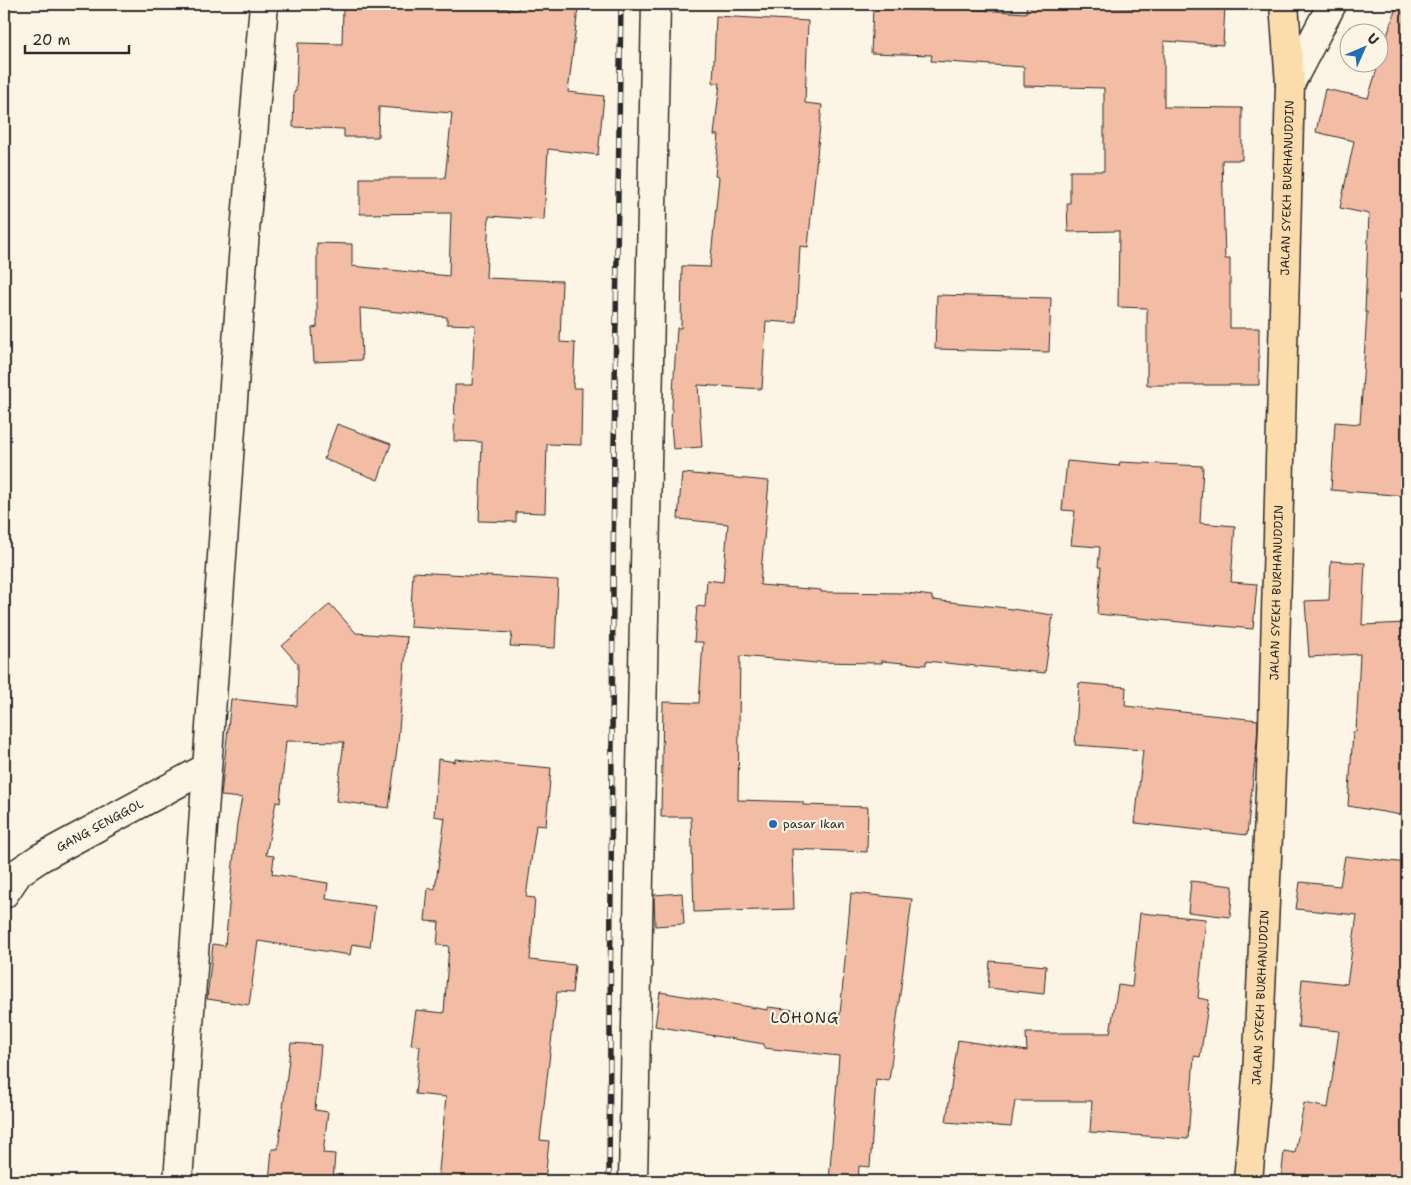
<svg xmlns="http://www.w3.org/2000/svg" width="1411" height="1185" viewBox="0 0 1411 1185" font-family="'Shantell Sans',sans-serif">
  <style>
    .building { fill: #f2bda4; stroke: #2b2b2b }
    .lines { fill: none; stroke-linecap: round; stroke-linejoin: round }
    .minor-casing { stroke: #2b2b2b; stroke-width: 31 }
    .major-casing { stroke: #2b2b2b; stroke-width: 31 }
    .minor { stroke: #fcf5e5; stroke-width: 28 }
    .major { stroke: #fcdcac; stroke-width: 28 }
    .rail-casing { stroke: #2b2b2b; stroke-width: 5.5 }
    .rail { stroke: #fcf5e5; stroke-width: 4; stroke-dasharray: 11; stroke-linecap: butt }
    .poi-dot { fill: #1f6fb2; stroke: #fcf5e5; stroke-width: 2 }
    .labels { text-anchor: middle; stroke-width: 4.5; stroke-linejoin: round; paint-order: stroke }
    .street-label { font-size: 12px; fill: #2b2b2b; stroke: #fcf5e5 }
    .poi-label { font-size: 12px; fill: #2b2b2b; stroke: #fcf5e5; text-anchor: start }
    .quarter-label { font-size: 15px; letter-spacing: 1px; fill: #2b2b2b; stroke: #fcf5e5 }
  </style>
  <rect width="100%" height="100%" fill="#fcf5e5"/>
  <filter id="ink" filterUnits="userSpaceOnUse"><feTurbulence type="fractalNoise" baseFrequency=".02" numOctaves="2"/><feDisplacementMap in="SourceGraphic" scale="10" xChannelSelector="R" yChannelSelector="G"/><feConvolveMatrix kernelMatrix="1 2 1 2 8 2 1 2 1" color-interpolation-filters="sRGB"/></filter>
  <g filter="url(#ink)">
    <g class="building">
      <path d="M 390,4 L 460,4 L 518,10 L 519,4 L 539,4 L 578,9 L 568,92 L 604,96 L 598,155 L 548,149 L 544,220 L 489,216 L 486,278 L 562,281 L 560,342 L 575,343 L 573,388 L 582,388 L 581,445 L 547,444 L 545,513 L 516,512 L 516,522 L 479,521 L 482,442 L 454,441 L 455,385 L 472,385 L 475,325 L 447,324 L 447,317 L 360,308 L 362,360 L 314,362 L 312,328 L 317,327 L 317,243 L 352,244 L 352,266 L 449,276 L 451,213 L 360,214 L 360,178 L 445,178 L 452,113 L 379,107 L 378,137 L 344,137 L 344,129 L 293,127 L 294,92 L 296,91 L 298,43 L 342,44 L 343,9 L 390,11 Z"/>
      <path d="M 1027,4 L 1135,8 L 1135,4 L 1189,4 L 1225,6 L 1223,45 L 1164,41 L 1164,107 L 1242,108 L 1242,160 L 1222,160 L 1225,259 L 1230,259 L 1230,328 L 1259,328 L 1259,385 L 1147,385 L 1147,308 L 1118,307 L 1119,231 L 1068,232 L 1067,203 L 1070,203 L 1070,171 L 1104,171 L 1104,88 L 1024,86 L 1024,67 L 931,61 L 932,55 L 871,53 L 873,8 L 934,11 L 934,7 L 1026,13 Z"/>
      <path d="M 1397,4 L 1407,4 L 1407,496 L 1331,490 L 1335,422 L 1360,424 L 1367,312 L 1365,312 L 1369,214 L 1340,208 L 1354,141 L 1316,132 L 1325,89 L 1368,98 Z"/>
      <path d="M 716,16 L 808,21 L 805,103 L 822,105 L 808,247 L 800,246 L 796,323 L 766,321 L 762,389 L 698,385 L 702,447 L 673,449 L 671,423 L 677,328 L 681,328 L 682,266 L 710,267 L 719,177 L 715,176 L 719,135 L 714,135 L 720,83 L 713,83 Z"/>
      <path d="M 937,295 L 1051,298 L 1049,352 L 935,349 Z"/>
      <path d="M 337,424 L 391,444 L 378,480 L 324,459 Z"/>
      <path d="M 1067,461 L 1119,466 L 1120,462 L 1203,466 L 1200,523 L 1235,526 L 1231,582 L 1257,584 L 1253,629 L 1097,614 L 1101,567 L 1098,567 L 1100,547 L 1071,545 L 1075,511 L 1062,510 Z"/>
      <path d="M 682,473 L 769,481 L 760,585 L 821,590 L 821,592 L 907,593 L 932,596 L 932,600 L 998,607 L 1053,615 L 1045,673 L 926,661 L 926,665 L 882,661 L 882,663 L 816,662 L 816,663 L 740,656 L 738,800 L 803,802 L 803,805 L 868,807 L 867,852 L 792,849 L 794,909 L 694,912 L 691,817 L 661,817 L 663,702 L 699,703 L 703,642 L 694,642 L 697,606 L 705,607 L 707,580 L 723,582 L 728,524 L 678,519 Z"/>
      <path d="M 1331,561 L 1365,563 L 1362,625 L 1407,623 L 1407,816 L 1348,806 L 1353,732 L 1356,732 L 1360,654 L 1309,657 L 1305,601 L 1329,600 Z"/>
      <path d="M 413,572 L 558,580 L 555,648 L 510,646 L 512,633 L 410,627 Z"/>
      <path d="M 330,604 L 356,633 L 407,637 L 398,741 L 389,808 L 336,801 L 344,742 L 286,741 L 280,803 L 276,802 L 266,855 L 274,856 L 272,874 L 328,883 L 326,899 L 375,906 L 370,947 L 352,944 L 350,955 L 258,941 L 249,1005 L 207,999 L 213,944 L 225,946 L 237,823 L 242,798 L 221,796 L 231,699 L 297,706 L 298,664 L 282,646 Z"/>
      <path d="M 1079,683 L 1126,687 L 1125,706 L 1258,720 L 1257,741 L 1247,835 L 1135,823 L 1143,750 L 1075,745 Z"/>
      <path d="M 438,759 L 455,762 L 455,759 L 551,768 L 546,826 L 536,825 L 526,897 L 535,898 L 530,960 L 575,965 L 572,993 L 557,992 L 540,1140 L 549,1141 L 545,1181 L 438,1181 L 446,1097 L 415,1094 L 420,1046 L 411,1045 L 416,1010 L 444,1013 L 449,946 L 437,945 L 439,922 L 425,921 L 428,888 L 435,889 L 445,818 L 434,816 Z"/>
      <path d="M 1345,856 L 1407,863 L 1407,1181 L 1281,1181 L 1284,1151 L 1295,1153 L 1304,1103 L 1328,1108 L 1339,1031 L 1298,1027 L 1302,979 L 1347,984 L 1357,915 L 1296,909 L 1300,882 L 1340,886 Z"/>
      <path d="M 1191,881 L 1233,886 L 1230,917 L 1188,912 Z"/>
      <path d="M 682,893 L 684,924 L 655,926 L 654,895 Z"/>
      <path d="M 851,893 L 912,899 L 889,1081 L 876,1079 L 870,1167 L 859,1166 L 858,1181 L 829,1181 L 839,1056 L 764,1048 L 764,1044 L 655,1026 L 660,992 L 768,1010 L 768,1007 L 840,1015 Z"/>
      <path d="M 1140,913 L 1206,919 L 1198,998 L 1209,1000 L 1200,1057 L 1194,1056 L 1188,1139 L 1090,1132 L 1092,1101 L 1015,1101 L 1011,1127 L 946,1122 L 958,1040 L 1027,1051 L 1026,1033 L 1110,1033 L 1118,985 L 1132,987 Z"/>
      <path d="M 990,961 L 1046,966 L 1044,994 L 988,988 Z"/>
      <path d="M 291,1043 L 321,1045 L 315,1110 L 328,1112 L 323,1153 L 335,1154 L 333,1181 L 269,1181 L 272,1149 L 278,1149 Z"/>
    </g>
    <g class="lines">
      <defs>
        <g id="minor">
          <path d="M 1290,84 L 1332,4"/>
          <path id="s1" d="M 4,894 L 19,872 L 40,858 L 206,768"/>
          <path d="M 178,1181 L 244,244 L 264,4"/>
          <path d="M 633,1181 L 656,4"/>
        </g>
        <g id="major">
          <path id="s2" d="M 1248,1181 L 1257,1077 L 1273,726 L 1290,84 L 1284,4"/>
        </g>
      </defs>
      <use href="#minor" class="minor-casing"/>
      <use href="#major" class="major-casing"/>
      <use href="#minor" class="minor"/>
      <use href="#major" class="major"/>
      <defs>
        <path id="rail" d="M 609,1181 L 614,449 L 621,4"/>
      </defs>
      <use href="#rail" class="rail-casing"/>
      <use href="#rail" class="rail"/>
    </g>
  </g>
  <circle class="poi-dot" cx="773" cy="824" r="5"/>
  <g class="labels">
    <g class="street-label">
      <text dy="4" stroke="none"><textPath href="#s2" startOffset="994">JALAN SYEKH BURHANUDDIN</textPath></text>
      <text dy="4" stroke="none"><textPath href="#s2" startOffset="589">JALAN SYEKH BURHANUDDIN</textPath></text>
      <text dy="4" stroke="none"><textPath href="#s1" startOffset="120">GANG SENGGOL</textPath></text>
      <text dy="4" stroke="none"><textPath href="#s2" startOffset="184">JALAN SYEKH BURHANUDDIN</textPath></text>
    </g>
    <g class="poi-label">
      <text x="783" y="828">pasar ikan</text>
    </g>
    <g class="quarter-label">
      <text x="805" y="1023">LOHONG</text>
    </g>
  </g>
  <rect width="1411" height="1185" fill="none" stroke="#fcf5e5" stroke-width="20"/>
  <rect x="10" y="10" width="1391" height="1165" fill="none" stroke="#2b2b2b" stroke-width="2" filter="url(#ink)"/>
  <g transform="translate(1364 48) rotate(45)"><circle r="24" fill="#fcf5e5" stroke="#a8a49b"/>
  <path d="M0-4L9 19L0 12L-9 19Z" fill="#1f6fb2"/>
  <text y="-8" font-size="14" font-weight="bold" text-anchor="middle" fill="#2b2b2b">U</text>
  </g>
  <path d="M25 45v8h104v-8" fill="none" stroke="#2b2b2b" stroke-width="2.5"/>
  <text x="32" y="45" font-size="15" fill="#2b2b2b" stroke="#fcf5e5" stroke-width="4" paint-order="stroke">20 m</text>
</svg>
